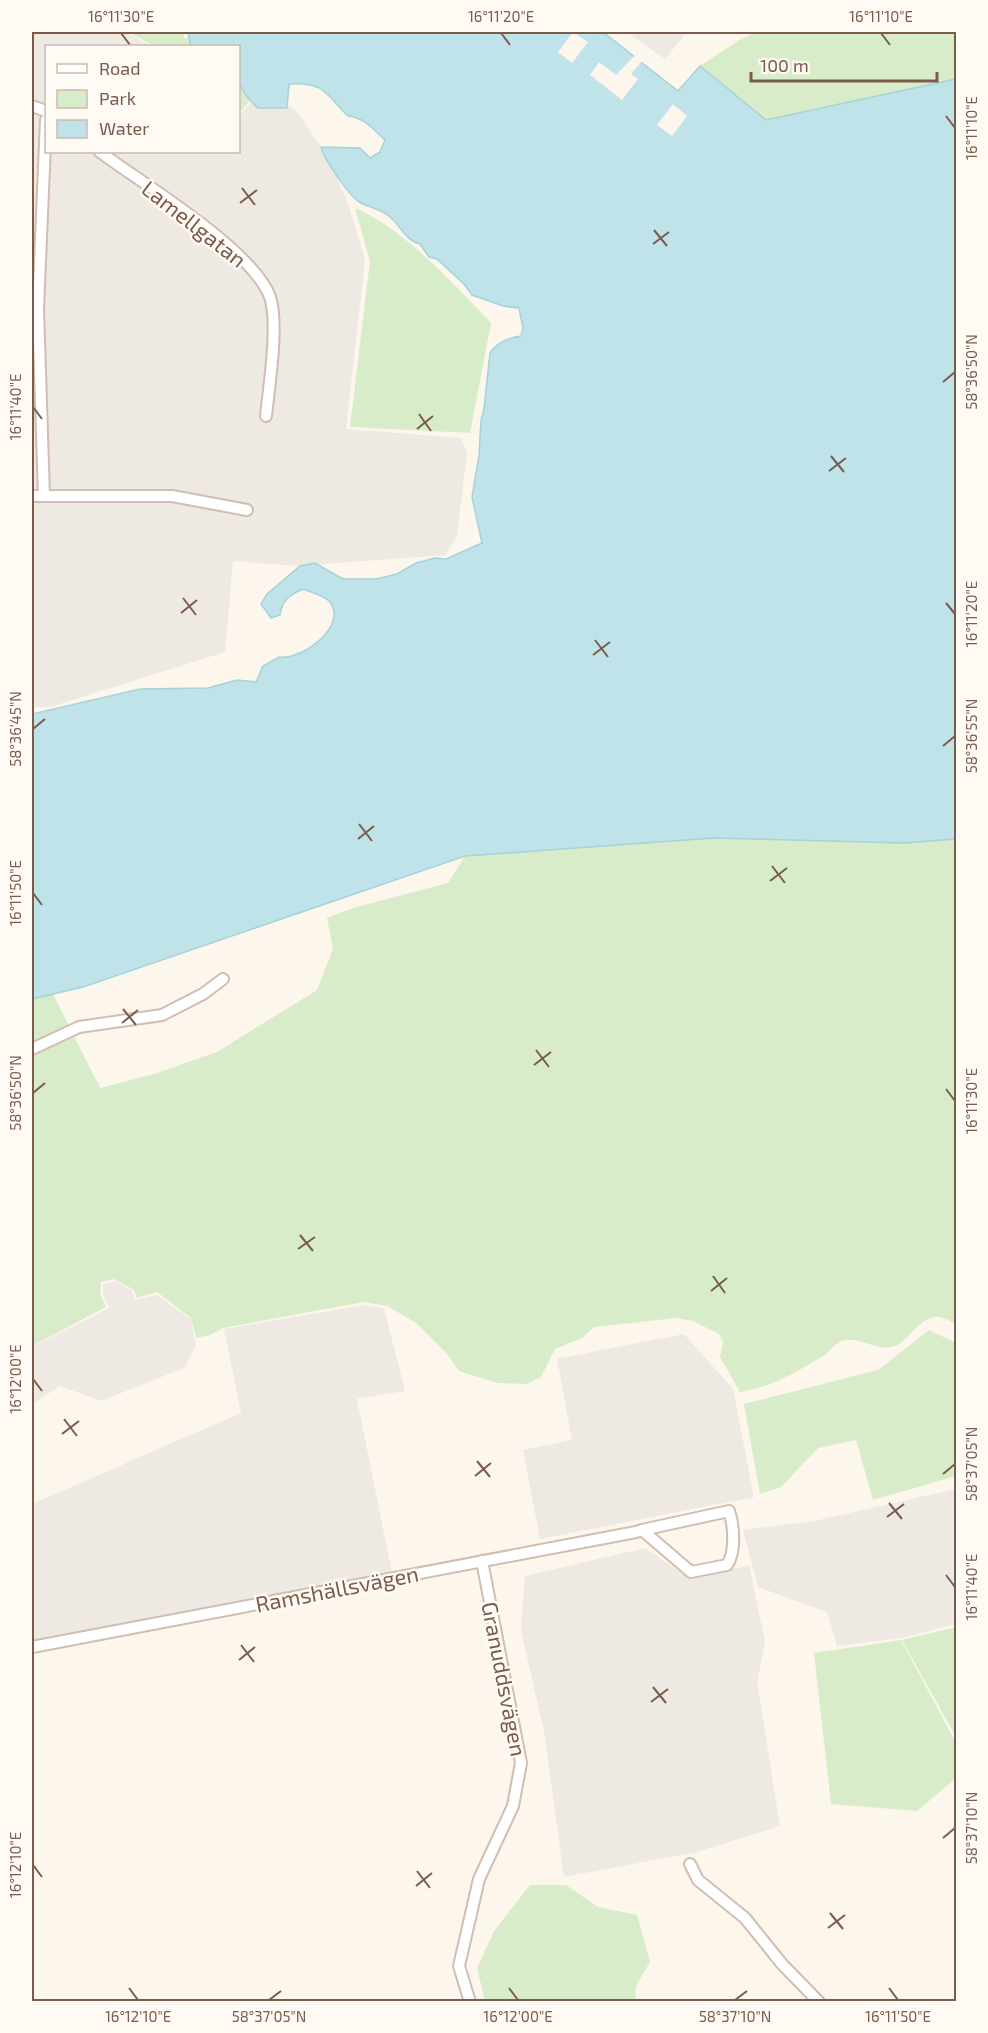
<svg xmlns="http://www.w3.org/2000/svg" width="988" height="2033" viewBox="0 0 988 2033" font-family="'Exo 2',sans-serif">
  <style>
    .industrial { fill: #efe9e4 }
    .green { fill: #d8ecc9 }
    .water { fill: #bfe3e8; stroke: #a5d3da; stroke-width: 1.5 }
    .pier { fill: #fdf6ec }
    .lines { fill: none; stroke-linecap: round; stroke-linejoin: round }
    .minor-casing { stroke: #d1beb0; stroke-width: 14 }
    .minor { stroke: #fff; stroke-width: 10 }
    .ticks { fill: none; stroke: #7a5c4d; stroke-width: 2 }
    .labels { text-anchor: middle; stroke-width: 5; stroke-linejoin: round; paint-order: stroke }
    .street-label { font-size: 22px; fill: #7a5c4d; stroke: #fffaf3 }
    .neatline { fill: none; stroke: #7a5c4d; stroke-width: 2 }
    .ticks-label { font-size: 15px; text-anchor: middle; fill: #7a5c4d }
  </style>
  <rect width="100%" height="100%" fill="#fdf6ec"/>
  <g class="industrial">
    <path d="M 32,32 L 125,32 L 152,46 L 46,46 L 46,152 L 238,152 L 239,116 L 262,90 L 296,111 L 329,158 L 349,206 L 365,260 L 346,429 L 461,438 L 467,453 L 457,535 L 446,555 L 296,566 L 233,561 L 225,652 L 50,707 L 32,707 Z"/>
    <path d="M 627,32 L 687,32 L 665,59 Z"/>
    <path d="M 116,1281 L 132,1291 L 135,1300 L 157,1295 L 191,1319 L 196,1346 L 184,1368 L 101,1401 L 60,1386 L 32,1404 L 32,1347 L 109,1308 L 103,1293 L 103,1284 Z"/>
    <path d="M 364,1305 L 384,1308 L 405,1391 L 357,1399 L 392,1573 L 32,1641 L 32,1504 L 241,1413 L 224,1329 Z"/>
    <path d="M 684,1334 L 733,1389 L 754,1497 L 540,1539 L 523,1450 L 572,1440 L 557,1359 Z"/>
    <path d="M 956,1489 L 956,1624 L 901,1638 L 837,1646 L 827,1612 L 758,1587 L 743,1530 L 814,1521 Z"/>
    <path d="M 645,1548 L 690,1579 L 749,1565 L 765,1642 L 757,1682 L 780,1826 L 697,1852 L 564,1877 L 544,1732 L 521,1630 L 525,1576 Z"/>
  </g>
  <g class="green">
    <path d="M 128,32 L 185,32 L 183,37 L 187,39 L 188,32 L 256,32 L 324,91 L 309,83 L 290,84 L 287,108 L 258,108 L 250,101 L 239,113 L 238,46 L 155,46 Z"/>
    <path d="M 759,32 L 956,32 L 956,79 L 766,121 L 700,66 L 741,39 Z"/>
    <path d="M 355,208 C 404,228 454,285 491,323 L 470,433 L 350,427 L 370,261 Z"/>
    <path d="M 713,838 L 904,843 L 956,839 L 956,1325 C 924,1301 916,1337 895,1346 C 879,1353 859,1335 841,1341 C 835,1344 829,1352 823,1356 C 796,1372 772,1387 740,1392 L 720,1357 L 723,1342 L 719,1334 L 693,1321 L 676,1318 L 594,1327 L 582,1338 L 555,1349 L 541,1377 L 527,1384 L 497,1383 L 459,1371 L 447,1354 L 415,1322 L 387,1306 L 364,1302 L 223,1328 L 210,1335 L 196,1338 L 191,1318 L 157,1292 L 137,1298 L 134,1290 L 114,1279 L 101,1282 L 100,1294 L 106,1307 L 32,1346 L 32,999 L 53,994 L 100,1088 L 154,1074 L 217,1052 L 317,990 L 333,949 L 327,918 L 353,908 L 448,883 L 465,856 Z"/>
    <path d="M 929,1330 L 956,1343 L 956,1476 L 873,1500 L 856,1440 L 818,1448 L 781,1487 L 760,1494 L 744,1404 L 878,1370 Z"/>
    <path d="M 956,1627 L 956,1737 L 902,1640 Z"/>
    <path d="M 901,1640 L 956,1743 L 956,1778 L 917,1811 L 831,1804 L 814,1653 Z"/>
    <path d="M 530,1885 L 566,1885 L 598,1907 L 637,1915 L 650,1962 L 636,1986 L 635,2001 L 485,2001 L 477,1968 L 494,1931 Z"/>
  </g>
  <path class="water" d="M 188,32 L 603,32 L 678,91 L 700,66 L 766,120 L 956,79 L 956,839 L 904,843 L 713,838 L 465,856 L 83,987 L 32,999 L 32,714 L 140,689 L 208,688 L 237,680 L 256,682 L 263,666 L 279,657 C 301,661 350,625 329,601 C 323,595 311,592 303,589 C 291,594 281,601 280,615 L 271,618 L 261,604 L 267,594 L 300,566 L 315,563 L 343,579 L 376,579 L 397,574 L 416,563 L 435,558 L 446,559 L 482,543 L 472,497 L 479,455 L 481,420 L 484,409 L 490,353 C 497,342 508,338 521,336 L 523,328 L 519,308 L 503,306 L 472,295 L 464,284 L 437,259 L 429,257 L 420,244 C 406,241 401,226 390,217 C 381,209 371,208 361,203 C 350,198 324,159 321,147 L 360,148 L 370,158 L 380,152 L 385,140 C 373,129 365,118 348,116 C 325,94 326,82 289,84 L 287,108 L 258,108 C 233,85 239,78 238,46 L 191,46 Z"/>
  <g class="pier">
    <path d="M 573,32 L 588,42 L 572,63 L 558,52 Z"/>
    <path d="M 636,54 L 643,60 L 631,74 L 638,79 L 622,100 L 590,75 L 599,62 L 616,75 Z"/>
    <path d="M 673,104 L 687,116 L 672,136 L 657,125 Z"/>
  </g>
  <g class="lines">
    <defs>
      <g id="minor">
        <path d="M 32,106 L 46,111"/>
        <path d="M 100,152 C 143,184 253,250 270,297 C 279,324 269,386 266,416"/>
        <path d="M 32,496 L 172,496 L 247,510"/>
        <path d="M 44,496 L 38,309 L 46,120"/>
        <path d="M 32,1049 L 79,1027 L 162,1015 L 203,994 L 223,979"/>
        <path d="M 32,1647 L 636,1532 L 642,1530 L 729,1511 C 734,1526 736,1551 727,1565 L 691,1572 L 642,1530"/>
        <path d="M 690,1864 L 698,1880 L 745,1918 L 782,1964 L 819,2002"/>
        <path d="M 470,2002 L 459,1966 L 479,1879 L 513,1806 L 521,1763 L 482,1561"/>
      </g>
    </defs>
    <use href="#minor" class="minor-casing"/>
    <use href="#minor" class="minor"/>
  </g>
  <path class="ticks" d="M 121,33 L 130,45M 501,33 L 510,45M 881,33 L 890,45M 946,116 L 955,128M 242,188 L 255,205M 240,203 L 257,190M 654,230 L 667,246M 653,244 L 669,232M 943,382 L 955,372M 33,407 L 42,419M 419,414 L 431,431M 417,429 L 433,416M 831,456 L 844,472M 829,471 L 846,458M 183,598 L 196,615M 946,603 L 955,614M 181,613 L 197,600M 595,640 L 608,657M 593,655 L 610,642M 33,729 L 45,719M 943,746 L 955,736M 359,824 L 372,841M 358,839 L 374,826M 772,866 L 785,883M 770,881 L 787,868M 33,893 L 42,905M 123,1009 L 136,1025M 122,1023 L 138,1010M 536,1050 L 549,1067M 534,1065 L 551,1052M 946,1089 L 955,1101M 33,1093 L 45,1083M 300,1235 L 313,1251M 298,1249 L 315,1237M 713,1276 L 725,1293M 711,1291 L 727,1278M 33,1379 L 42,1391M 64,1419 L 77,1436M 62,1434 L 79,1421M 477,1461 L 490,1477M 943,1474 L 955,1464M 475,1476 L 491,1463M 889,1503 L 902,1519M 887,1517 L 904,1504M 946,1575 L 955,1587M 241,1645 L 254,1662M 239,1660 L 255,1647M 653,1687 L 666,1703M 651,1702 L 668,1689M 943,1838 L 955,1828M 33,1865 L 42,1877M 417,1871 L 430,1888M 416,1886 L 432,1873M 830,1913 L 843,1929M 828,1928 L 845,1915M 129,1988 L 138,2000M 509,1988 L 518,2000M 889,1988 L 898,2000M 269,2000 L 281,1991M 735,2000 L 747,1991"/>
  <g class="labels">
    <g class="street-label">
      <text transform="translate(194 224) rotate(38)" y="8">Lamellgatan</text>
      <text transform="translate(337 1589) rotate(-11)" y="8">Ramshällsvägen</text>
      <text transform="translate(504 1679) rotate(79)" y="8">Granuddsvägen</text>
    </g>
  </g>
  <rect width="988" height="2033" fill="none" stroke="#fffaf3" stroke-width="66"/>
  <rect x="45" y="45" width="195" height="108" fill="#fffaf3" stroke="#cabbb1" stroke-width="1.5"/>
  <rect x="57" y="64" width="30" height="9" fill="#ffffff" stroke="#cabbb1" stroke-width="1.5"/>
  <text x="99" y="75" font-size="18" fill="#7a5c4d">Road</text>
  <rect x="57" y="90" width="30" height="18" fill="#d8ecc9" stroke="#cabbb1" stroke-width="1.5"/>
  <text x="99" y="105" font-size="18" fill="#7a5c4d">Park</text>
  <rect x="57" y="120" width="30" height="18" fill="#bfe3e8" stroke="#cabbb1" stroke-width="1.5"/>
  <text x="99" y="135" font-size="18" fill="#7a5c4d">Water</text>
  <path d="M751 72v9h186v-9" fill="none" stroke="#7a5c4d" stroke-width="3"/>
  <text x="760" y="72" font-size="18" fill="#7a5c4d" stroke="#fffaf3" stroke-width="4.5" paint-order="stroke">100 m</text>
  <rect x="33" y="33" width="922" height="1967" class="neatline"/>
  <g class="ticks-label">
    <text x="121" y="22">16°11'30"E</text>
    <text x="501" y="22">16°11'20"E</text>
    <text x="881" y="22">16°11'10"E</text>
    <text transform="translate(972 128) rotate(-90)" y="5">16°11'10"E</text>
    <text transform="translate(972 372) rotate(-90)" y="5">58°36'50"N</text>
    <text transform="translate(16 407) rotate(-90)" y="5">16°11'40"E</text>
    <text transform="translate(972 614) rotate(-90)" y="5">16°11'20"E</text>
    <text transform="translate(16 729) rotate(-90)" y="5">58°36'45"N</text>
    <text transform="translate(972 736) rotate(-90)" y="5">58°36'55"N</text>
    <text transform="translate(16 893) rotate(-90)" y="5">16°11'50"E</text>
    <text transform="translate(16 1093) rotate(-90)" y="5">58°36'50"N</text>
    <text transform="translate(972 1101) rotate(-90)" y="5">16°11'30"E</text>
    <text transform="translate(16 1379) rotate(-90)" y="5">16°12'00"E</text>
    <text transform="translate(972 1464) rotate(-90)" y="5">58°37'05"N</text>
    <text transform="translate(972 1587) rotate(-90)" y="5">16°11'40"E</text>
    <text transform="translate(972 1828) rotate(-90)" y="5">58°37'10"N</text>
    <text transform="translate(16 1865) rotate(-90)" y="5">16°12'10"E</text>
    <text x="138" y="2022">16°12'10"E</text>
    <text x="269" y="2022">58°37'05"N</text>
    <text x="518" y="2022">16°12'00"E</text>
    <text x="735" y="2022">58°37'10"N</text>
    <text x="898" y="2022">16°11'50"E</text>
  </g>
</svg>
